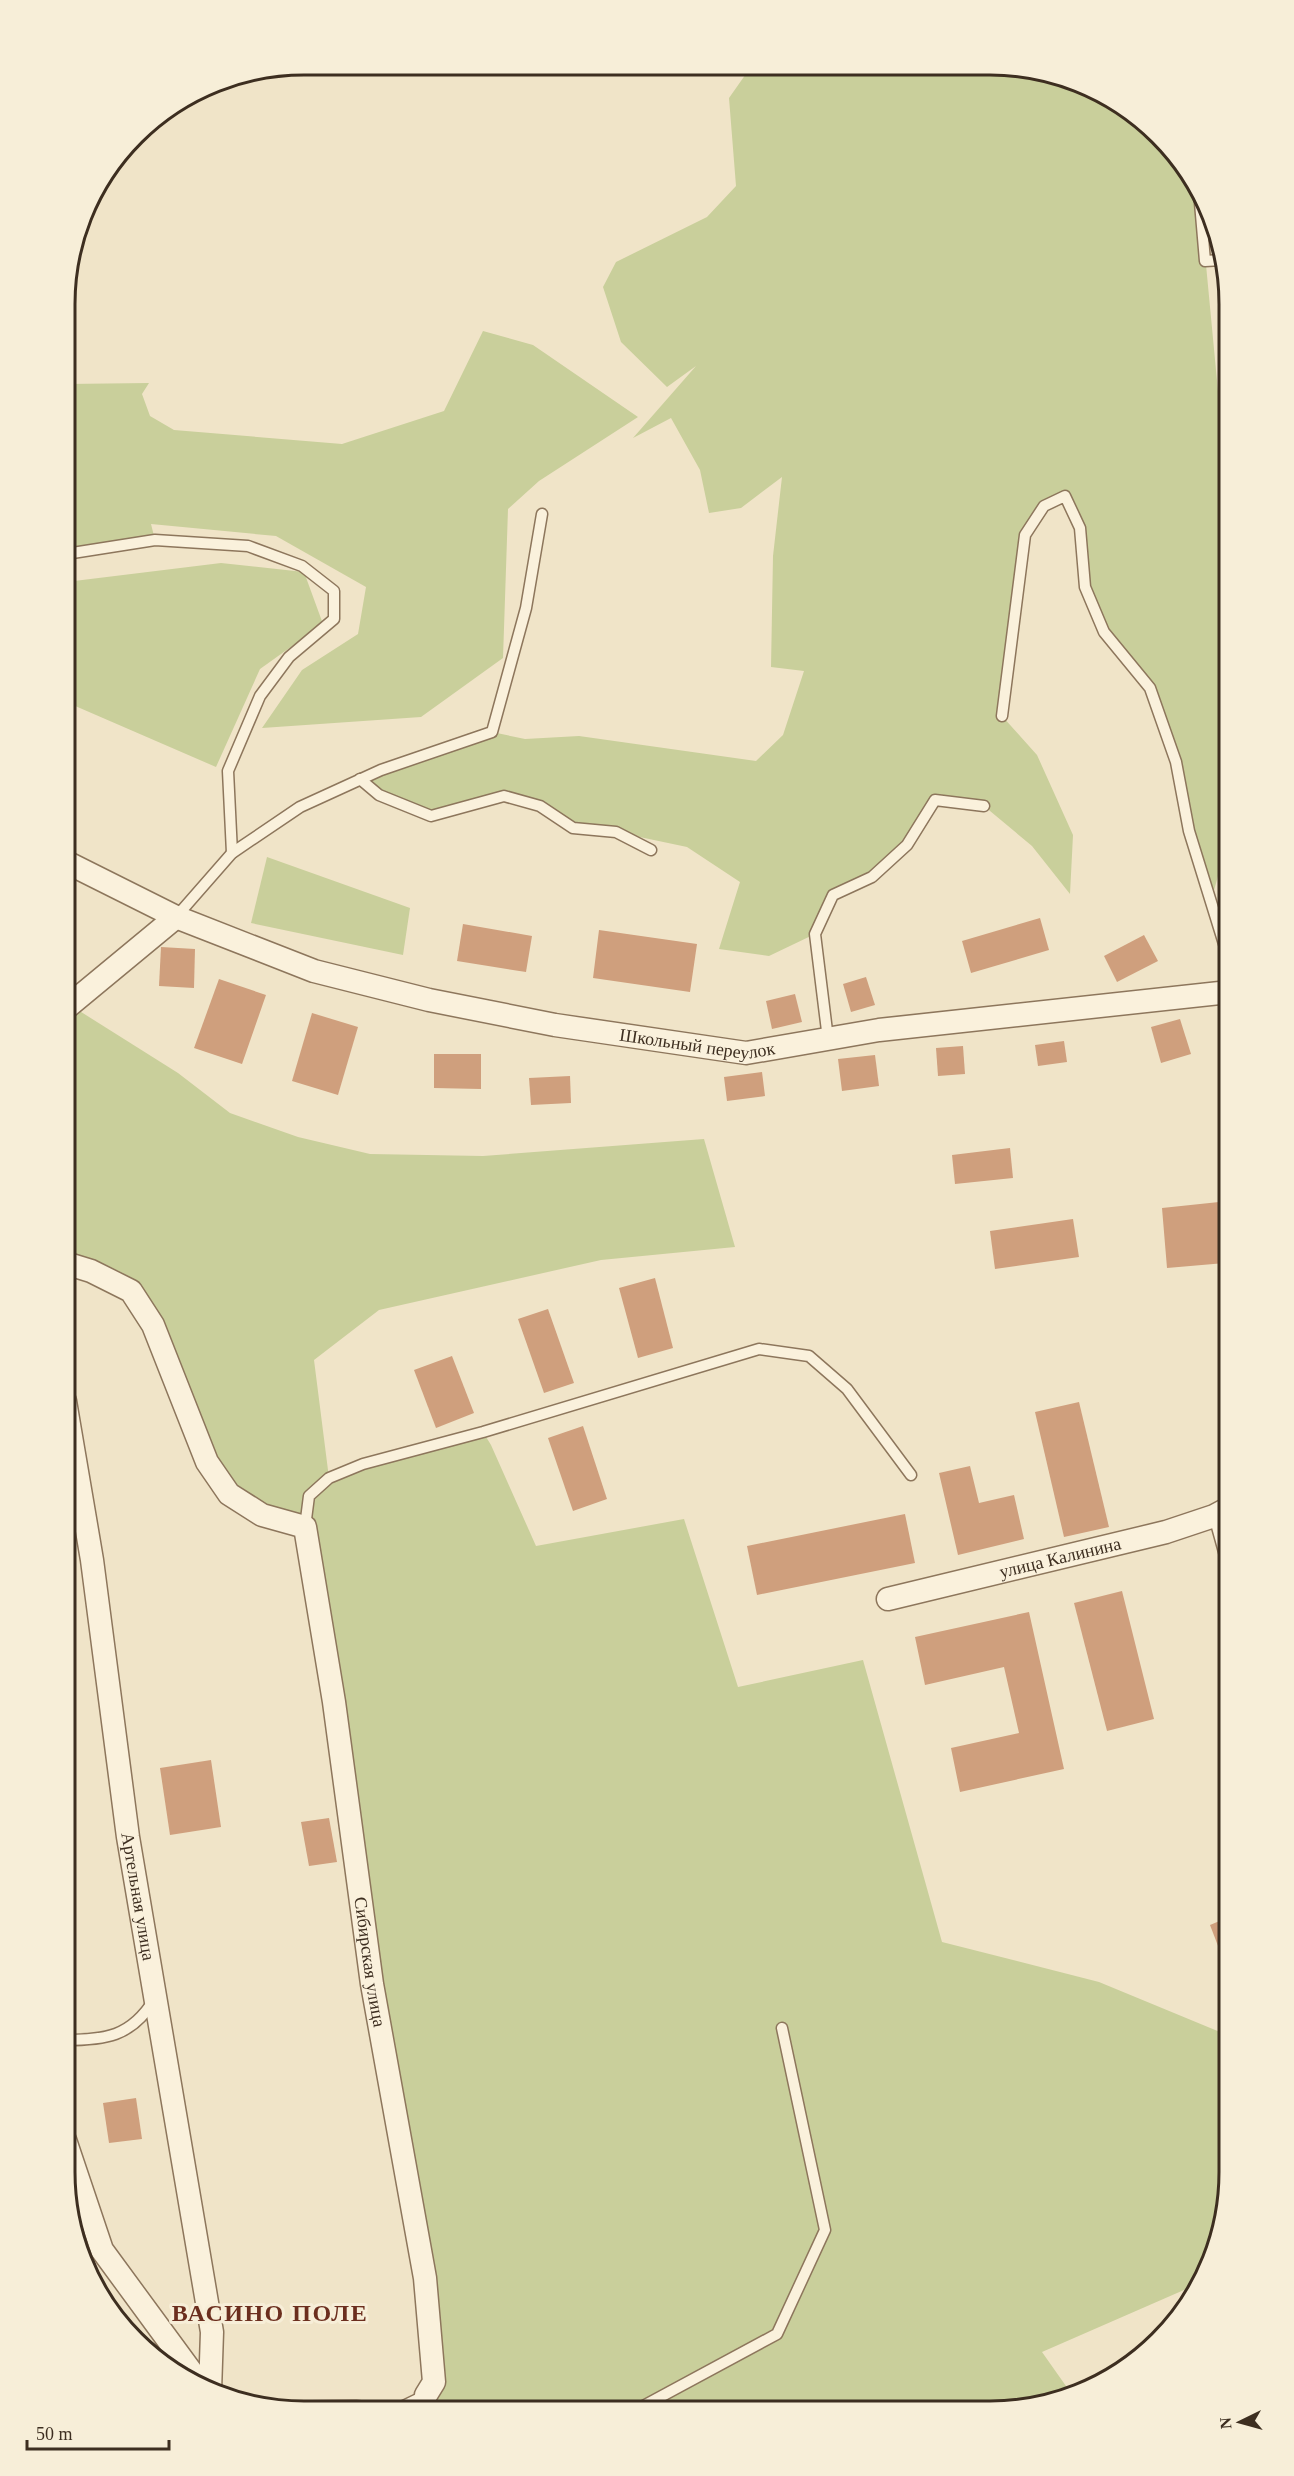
<svg xmlns="http://www.w3.org/2000/svg" width="1294" height="2476" viewBox="0 0 1294 2476" font-family="Georgia,serif">
  <style>
    .green { fill: #c9cf9b }
    .building { fill: #cf9f7d }
    .lines { fill: none; stroke-linecap: round; stroke-linejoin: round }
    .service-casing { stroke: #8d765c; stroke-width: 13 }
    .minor-casing { stroke: #8d765c; stroke-width: 25 }
    .service { stroke: #faf1dc; stroke-width: 10 }
    .minor { stroke: #faf1dc; stroke-width: 22 }
    .labels { text-anchor: middle; stroke-width: 6; stroke-linejoin: round; paint-order: stroke }
    .street-label { font-size: 18px; fill: #3d2e20; stroke: #f7eed8 }
    .district-label { font-size: 24px; font-weight: bold; letter-spacing: 1.5px; fill: #6b2e1e; stroke: #f7eed8 }
    .rim { fill: none; stroke: #3d2e20; stroke-width: 3 }
  </style>
  <rect width="100%" height="100%" fill="#f0e4c8"/>
  <g class="green">
    <path d="M 747,67 L 1037,69 L 1096,89 L 1148,124 L 1189,171 L 1199,191 L 1229,507 L 1229,837 L 1211,901 L 1175,762 L 1150,688 L 1104,632 L 1085,587 L 1080,528 L 1065,496 L 1044,506 L 1025,535 L 1002,716 L 1037,755 L 1073,835 L 1070,894 L 1032,846 L 984,806 L 935,800 L 907,845 L 872,877 L 833,895 L 815,934 L 769,956 L 719,949 L 740,882 L 687,847 L 616,832 L 573,828 L 540,806 L 504,796 L 431,816 L 360,779 L 492,732 L 525,739 L 579,736 L 756,761 L 783,735 L 804,671 L 771,667 L 773,556 L 782,477 L 741,508 L 709,513 L 700,470 L 671,418 L 633,438 L 696,366 L 667,387 L 621,342 L 603,287 L 616,262 L 707,217 L 736,186 L 729,98 L 748,71 Z"/>
    <path d="M 483,331 L 533,345 L 638,417 L 539,481 L 508,509 L 503,658 L 421,717 L 262,728 L 302,670 L 358,634 L 366,587 L 276,536 L 151,524 L 155,540 L 66,554 L 66,384 L 149,383 L 142,394 L 150,416 L 174,430 L 342,444 L 444,411 Z"/>
    <path d="M 221,563 L 304,572 L 323,624 L 260,669 L 216,767 L 66,702 L 66,582 Z"/>
    <path d="M 267,857 L 410,908 L 403,955 L 251,923 Z"/>
    <path d="M 70,1005 L 178,1073 L 230,1113 L 298,1137 L 370,1154 L 483,1156 L 704,1139 L 735,1247 L 601,1260 L 379,1310 L 314,1360 L 329,1478 L 483,1432 L 491,1445 L 536,1546 L 684,1519 L 738,1687 L 863,1660 L 942,1942 L 1099,1982 L 1220,2032 L 1229,2028 C 1229,2109 1242,2211 1200,2283 L 1042,2352 L 1073,2396 L 990,2411 L 439,2410 L 305,1527 L 229,1494 L 131,1291 L 65,1263 L 66,1008 Z"/>
  </g>
  <g class="building">
    <path d="M 1040,918 L 1049,950 L 971,973 L 962,941 Z"/>
    <path d="M 463,924 L 532,936 L 526,972 L 457,961 Z"/>
    <path d="M 599,930 L 697,944 L 690,992 L 593,978 Z"/>
    <path d="M 1144,935 L 1158,961 L 1117,982 L 1104,956 Z"/>
    <path d="M 161,947 L 195,949 L 194,988 L 159,986 Z"/>
    <path d="M 866,977 L 875,1005 L 851,1012 L 843,984 Z"/>
    <path d="M 219,979 L 266,995 L 242,1064 L 194,1048 Z"/>
    <path d="M 795,994 L 802,1022 L 772,1029 L 766,1001 Z"/>
    <path d="M 312,1013 L 358,1027 L 338,1095 L 292,1081 Z"/>
    <path d="M 1180,1019 L 1191,1054 L 1161,1063 L 1151,1027 Z"/>
    <path d="M 1064,1041 L 1067,1062 L 1038,1066 L 1035,1045 Z"/>
    <path d="M 963,1046 L 965,1074 L 938,1076 L 936,1048 Z"/>
    <path d="M 434,1054 L 481,1054 L 481,1089 L 434,1088 Z"/>
    <path d="M 875,1055 L 879,1086 L 842,1091 L 838,1059 Z"/>
    <path d="M 762,1072 L 765,1096 L 727,1101 L 724,1077 Z"/>
    <path d="M 570,1076 L 571,1103 L 531,1105 L 529,1078 Z"/>
    <path d="M 1010,1148 L 1013,1178 L 955,1184 L 952,1155 Z"/>
    <path d="M 1219,1202 L 1225,1263 L 1167,1268 L 1162,1208 Z"/>
    <path d="M 1073,1219 L 1079,1257 L 995,1269 L 990,1231 Z"/>
    <path d="M 655,1278 L 673,1348 L 638,1358 L 619,1288 Z"/>
    <path d="M 548,1309 L 574,1383 L 544,1393 L 518,1319 Z"/>
    <path d="M 452,1356 L 474,1413 L 436,1428 L 414,1370 Z"/>
    <path d="M 1079,1402 L 1109,1527 L 1064,1537 L 1035,1412 Z"/>
    <path d="M 583,1426 L 607,1499 L 573,1511 L 548,1438 Z"/>
    <path d="M 970,1466 L 979,1503 L 1014,1495 L 1024,1539 L 958,1555 L 939,1473 Z"/>
    <path d="M 905,1514 L 915,1563 L 757,1595 L 747,1546 Z"/>
    <path d="M 1122,1591 L 1154,1719 L 1107,1731 L 1074,1603 Z"/>
    <path d="M 1029,1612 L 1064,1769 L 960,1792 L 951,1748 L 1019,1733 L 1004,1667 L 925,1685 L 915,1637 Z"/>
    <path d="M 211,1760 L 221,1827 L 170,1835 L 160,1768 Z"/>
    <path d="M 329,1818 L 337,1862 L 309,1866 L 301,1822 Z"/>
    <path d="M 1229,1917 L 1229,1972 L 1228,1972 L 1210,1925 Z"/>
    <path d="M 136,2098 L 142,2139 L 109,2143 L 103,2103 Z"/>
  </g>
  <g class="lines">
    <defs>
      <g id="service">
        <path d="M 1199,191 L 1205,261 L 1222,260"/>
        <path d="M 66,554 L 155,540 L 248,546 L 302,566 L 334,591 L 334,619 L 289,657 L 260,696 L 228,771 L 232,853"/>
        <path d="M 1002,716 L 1025,535 L 1044,506 L 1065,496 L 1080,528 L 1085,587 L 1104,632 L 1150,688 L 1176,762 L 1189,831 L 1229,960"/>
        <path d="M 360,779 L 379,795 L 431,816 L 504,796 L 540,806 L 573,828 L 616,832 L 651,850"/>
        <path d="M 176,917 L 232,853 L 300,807 L 381,770 L 492,732 L 526,608 L 542,514"/>
        <path d="M 828,1039 L 815,934 L 833,895 L 872,877 L 907,845 L 935,800 L 984,806"/>
        <path d="M 1214,1516 L 1229,1570"/>
        <path d="M 305,1527 L 309,1496 L 329,1478 L 363,1464 L 483,1432 L 759,1349 L 809,1356 L 847,1389 L 911,1475"/>
        <path d="M 65,2040 C 105,2040 131,2037 154,2000"/>
        <path d="M 266,2407 L 356,2406 L 395,2410"/>
        <path d="M 395,2410 L 426,2395"/>
        <path d="M 636,2410 L 777,2334 L 825,2230 L 782,2028"/>
      </g>
      <g id="minor">
        <path id="s1" d="M 66,862 L 176,917 L 314,971 L 429,1000 L 555,1025 L 746,1053 L 879,1030 L 1229,992"/>
        <path d="M 66,1008 L 176,917"/>
        <path id="s2" d="M 65,1263 L 91,1271 L 131,1291 L 153,1325 L 207,1462 L 229,1494 L 262,1515 L 305,1527 L 334,1702 L 372,1984 L 425,2278 L 434,2382 L 426,2395"/>
        <path id="s3" d="M 65,1401 L 92,1560 L 128,1837 L 212,2332 L 210,2391"/>
        <path id="s4" d="M 888,1599 L 1166,1532 L 1214,1516 L 1229,1508"/>
        <path d="M 65,2140 L 102,2250 L 204,2389"/>
      </g>
    </defs>
    <use href="#service" class="service-casing"/>
    <use href="#minor" class="minor-casing"/>
    <use href="#service" class="service"/>
    <use href="#minor" class="minor"/>
  </g>
  <g class="labels">
    <g class="street-label">
      <text dy="6" stroke="none"><textPath href="#s1" startOffset="662">Школьный переулок</textPath></text>
      <text dy="6" stroke="none"><textPath href="#s4" startOffset="177">улица Калинина</textPath></text>
      <text dy="6" stroke="none"><textPath href="#s3" startOffset="501">Артельная улица</textPath></text>
      <text dy="6" stroke="none"><textPath href="#s2" startOffset="822">Сибирская улица</textPath></text>
    </g>
    <g class="district-label">
      <text x="270" y="2321">ВАСИНО ПОЛЕ</text>
    </g>
  </g>
  <path d="M0 0H1294V2476H0ZM304 75H990A229 229 0 0 1 1219 304V2172A229 229 0 0 1 990 2401H304A229 229 0 0 1 75 2172V304A229 229 0 0 1 304 75Z" fill="#f7eed8" fill-rule="evenodd"/>
  <path class="rim" d="M304 75H990A229 229 0 0 1 1219 304V2172A229 229 0 0 1 990 2401H304A229 229 0 0 1 75 2172V304A229 229 0 0 1 304 75Z"/>
  <g transform="translate(1240 2422) rotate(265)" stroke="#f7eed8" stroke-width="4.5" paint-order="stroke">
  <path d="M0-4.5L10 22L0 15L-10 22Z" fill="#3d2e20"/>
  <text y="-9" font-size="16" font-weight="bold" text-anchor="middle" fill="#3d2e20">N</text>
  </g>
  <path d="M27 2440v9h142v-9" fill="none" stroke="#3d2e20" stroke-width="3"/>
  <text x="36" y="2440" font-size="18" fill="#3d2e20" stroke="#f7eed8" stroke-width="4.5" paint-order="stroke">50 m</text>
</svg>
